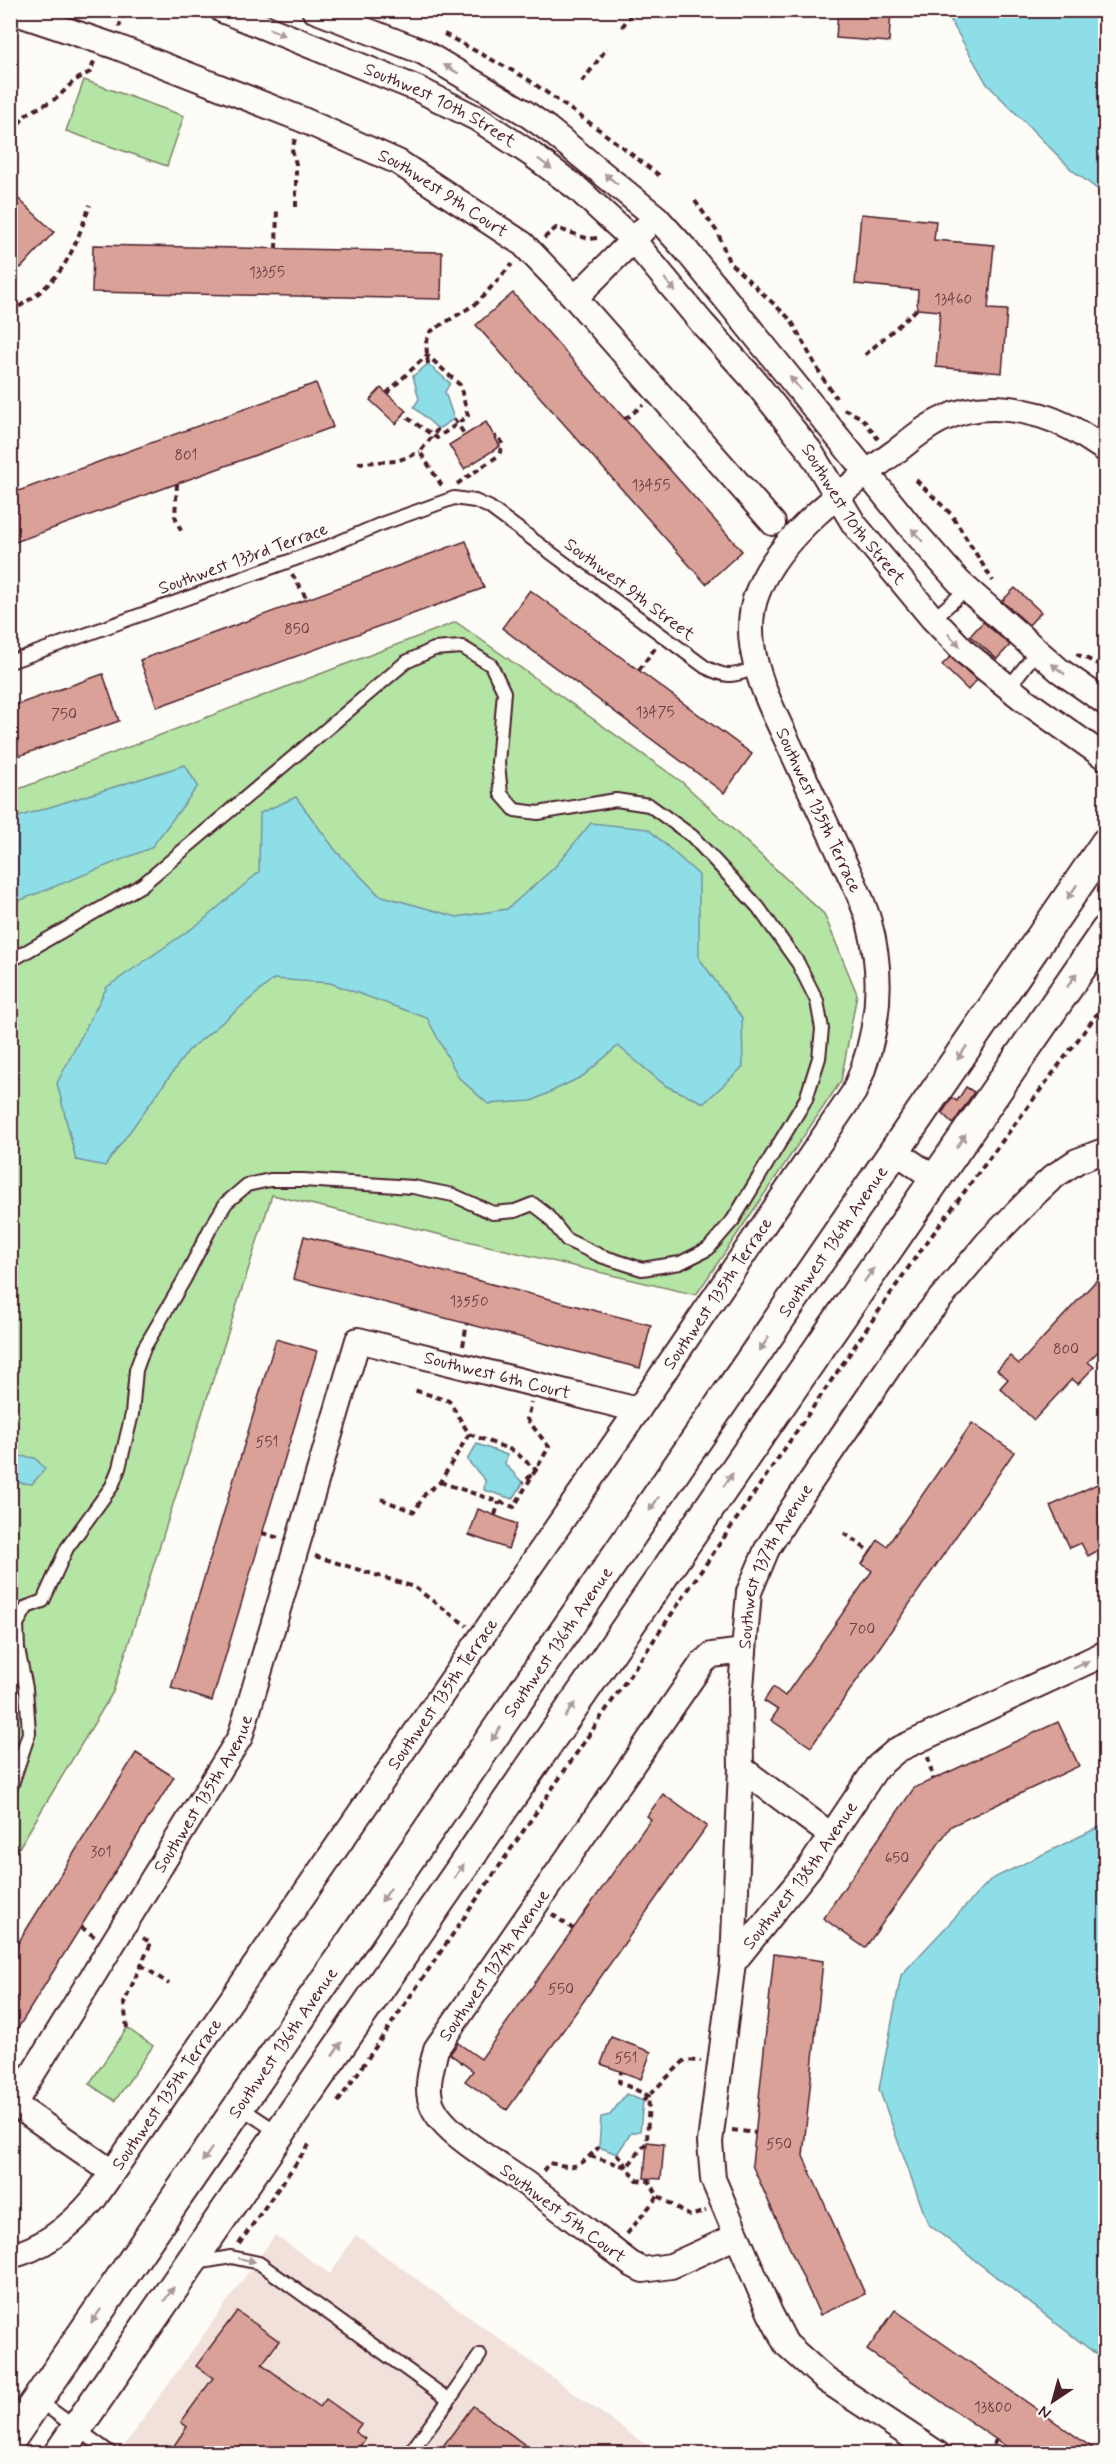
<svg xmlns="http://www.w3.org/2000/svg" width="1116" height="2464" viewBox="0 0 1116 2464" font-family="Mynerve,sans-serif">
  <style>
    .built { fill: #f2e1da }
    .green { fill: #b4e5a5; stroke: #7f8268; stroke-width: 1.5 }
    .water { fill: #8edee8; stroke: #73929c; stroke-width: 1.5 }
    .building { fill: #daa198; stroke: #4a1f2b; stroke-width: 1.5 }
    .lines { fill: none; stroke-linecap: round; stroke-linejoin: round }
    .service-casing { stroke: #4a1f2b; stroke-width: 16 }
    .minor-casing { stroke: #4a1f2b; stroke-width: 28 }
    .tertiary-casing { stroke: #4a1f2b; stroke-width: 34 }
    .path { stroke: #4a1f2b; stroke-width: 4; stroke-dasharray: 6 4.5; stroke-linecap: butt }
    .service { stroke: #fdfcf7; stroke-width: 12 }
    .minor { stroke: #fdfcf7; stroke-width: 24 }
    .tertiary { stroke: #fdfcf7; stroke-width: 30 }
    .oneway { fill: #ac999b }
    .labels { text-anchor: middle; stroke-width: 4.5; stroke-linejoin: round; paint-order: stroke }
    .number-label { font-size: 15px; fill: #6e4046 }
    .street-label { font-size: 18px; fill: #4a1f2b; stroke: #fdfcf7 }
  </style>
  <rect width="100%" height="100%" fill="#fdfcf7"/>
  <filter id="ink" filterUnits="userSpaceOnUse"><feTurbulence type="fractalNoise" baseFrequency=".0167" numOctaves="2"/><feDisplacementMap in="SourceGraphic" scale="12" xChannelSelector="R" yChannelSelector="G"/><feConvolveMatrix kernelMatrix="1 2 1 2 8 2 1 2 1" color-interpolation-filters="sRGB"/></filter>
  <g filter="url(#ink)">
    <path class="built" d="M 275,2235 L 330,2274 L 356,2235 L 657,2453 L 118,2454 Z"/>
    <g class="green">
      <path d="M 84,80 L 184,116 L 167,166 L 66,131 Z"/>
      <path d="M 456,622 L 682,782 L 824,914 L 857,994 L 841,1081 L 696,1295 L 272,1195 L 113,1692 L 11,1861 L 11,792 Z"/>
      <path d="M 127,2028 L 153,2046 L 115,2101 L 89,2084 Z"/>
    </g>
    <g class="water">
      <path d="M 948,11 L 1105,11 L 1105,195 L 1072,170 L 987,84 L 952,23 Z"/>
      <path d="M 428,364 L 450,383 L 445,392 L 454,419 L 438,429 L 414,407 L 419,399 L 413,376 Z"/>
      <path d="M 185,765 L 198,786 L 151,848 L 11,904 L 11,819 Z"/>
      <path d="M 296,797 L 336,851 L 379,895 L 457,917 L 507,909 L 554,868 L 591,823 L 648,829 L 699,875 L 699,958 L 742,1018 L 743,1067 L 704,1103 L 666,1086 L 618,1046 L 583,1076 L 532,1101 L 488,1104 L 459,1078 L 427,1018 L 330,983 L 274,979 L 188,1051 L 105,1166 L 76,1160 L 57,1083 L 107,987 L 201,922 L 259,872 L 260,813 Z"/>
      <path d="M 477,1444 L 507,1455 L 505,1464 L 523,1483 L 513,1499 L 484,1490 L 485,1480 L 467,1460 Z"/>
      <path d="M 11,1455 L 35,1458 L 45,1469 L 32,1484 L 11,1482 Z"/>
      <path d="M 1105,1824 L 1105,2361 L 928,2224 L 879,2089 L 901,1975 L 990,1880 Z"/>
      <path d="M 626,2094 L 643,2101 L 640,2131 L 631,2133 L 617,2154 L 599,2147 L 601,2117 L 610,2115 Z"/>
    </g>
    <g class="building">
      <path d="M 838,10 L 891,10 L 889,42 L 836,38 Z"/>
      <path d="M 10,191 L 54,232 L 21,268 L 10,258 Z"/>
      <path d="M 861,214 L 936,221 L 934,240 L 994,245 L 988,309 L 1007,310 L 1002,373 L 936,367 L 940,311 L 917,309 L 918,290 L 855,284 Z"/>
      <path d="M 93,245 L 442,252 L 441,299 L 92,292 Z"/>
      <path d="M 513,293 L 742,551 L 706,584 L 476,325 Z"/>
      <path d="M 316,383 L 333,427 L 10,544 L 10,494 Z"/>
      <path d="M 381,388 L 406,411 L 396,424 L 370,400 Z"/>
      <path d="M 486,422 L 500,446 L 464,469 L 449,445 Z"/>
      <path d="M 466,541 L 484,588 L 157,707 L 140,660 Z"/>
      <path d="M 1015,588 L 1041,612 L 1029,625 L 1002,601 Z"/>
      <path d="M 530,590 L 752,754 L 724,793 L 502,628 Z"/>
      <path d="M 983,622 L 1010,645 L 997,659 L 970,636 Z"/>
      <path d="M 950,657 L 977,680 L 968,690 L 942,665 Z"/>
      <path d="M 103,674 L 119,721 L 10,759 L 10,707 Z"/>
      <path d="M 966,1087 L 974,1092 L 953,1124 L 942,1113 L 952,1098 L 957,1101 Z"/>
      <path d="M 304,1236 L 651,1325 L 640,1368 L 293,1279 Z"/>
      <path d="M 1106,1270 L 1106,1343 L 1088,1362 L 1094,1367 L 1078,1384 L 1072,1379 L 1034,1420 L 1000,1388 L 1008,1379 L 997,1370 L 1010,1356 L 1019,1364 Z"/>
      <path d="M 276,1339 L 317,1351 L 212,1701 L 171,1688 Z"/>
      <path d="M 972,1423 L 1014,1452 L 811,1747 L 771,1720 L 778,1710 L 764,1701 L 773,1687 L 785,1696 L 872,1571 L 862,1564 L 878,1540 L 887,1546 Z"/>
      <path d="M 1106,1480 L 1106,1537 L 1097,1541 L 1101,1549 L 1088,1556 L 1081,1543 L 1070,1548 L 1050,1506 Z"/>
      <path d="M 478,1509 L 517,1524 L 508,1549 L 469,1535 Z"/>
      <path d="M 1058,1722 L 1079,1766 L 951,1826 L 865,1948 L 823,1918 L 914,1788 Z"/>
      <path d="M 136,1753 L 174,1777 L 10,2041 L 10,1956 Z"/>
      <path d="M 663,1794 L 707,1826 L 507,2110 L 465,2081 L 473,2071 L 450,2054 L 458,2043 L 481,2059 L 651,1819 L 647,1816 Z"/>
      <path d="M 774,1954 L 823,1961 L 803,2156 L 865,2294 L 820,2315 L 752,2165 Z"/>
      <path d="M 611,2037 L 651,2052 L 641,2079 L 601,2064 Z"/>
      <path d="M 647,2142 L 664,2144 L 661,2179 L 644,2178 Z"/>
      <path d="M 895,2310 L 1101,2454 L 1017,2454 L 867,2350 Z"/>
      <path d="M 237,2311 L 279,2341 L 262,2364 L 320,2407 L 326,2399 L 361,2424 L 355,2432 L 365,2439 L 354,2454 L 168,2454 L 187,2427 L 181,2422 L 213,2378 L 196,2366 Z"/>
      <path d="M 473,2406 L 537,2454 L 437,2454 Z"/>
    </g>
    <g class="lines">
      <defs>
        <g id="service">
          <path d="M 933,619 L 967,589"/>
          <path d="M 10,662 L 320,550 L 381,524 L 454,498 L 475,501 L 489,507 L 705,667 C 729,679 732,676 757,668"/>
          <path d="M 1009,687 L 1037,651"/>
          <path d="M 10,961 L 142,885 L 406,662 L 434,649 L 462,647 L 491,665 L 504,692 L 498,763 L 501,794 L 515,810 L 538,813 L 616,800 L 649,805 L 692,836 L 758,907 L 798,963 L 817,1001 L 822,1029 L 819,1058 L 806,1099 L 733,1220 L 708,1249 L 680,1263 L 642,1269 L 601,1256 L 567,1240 L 546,1214 L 533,1204 L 515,1211 L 493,1213 L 453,1195 L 413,1187 L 303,1180 L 270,1180 L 247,1185 L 226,1203 L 210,1229 L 184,1280 L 144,1348 L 136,1370 L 132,1414 L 119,1468 L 112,1486 L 67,1548 L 43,1601 L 27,1607 L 17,1624 L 18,1649 L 26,1688 L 29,1733 L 10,1790"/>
          <path d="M 240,2107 L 279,2133"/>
          <path d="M 196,2263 L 231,2257 L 259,2263 L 449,2400 L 409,2454"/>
          <path d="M 38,2400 L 112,2454"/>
          <path d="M 449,2400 L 480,2355"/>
        </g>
        <g id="minor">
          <path id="s1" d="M 222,10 L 418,89 L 478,119 L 531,154 L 578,189 L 633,240 L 702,323 L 752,378 L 810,451 L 854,524 L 933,619 L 966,653 L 1023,699 L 1106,758"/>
          <path d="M 314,10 L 423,52 L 524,112 L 548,129 L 656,217 L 686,250 L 913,530 L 959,582 L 1059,670 L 1106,703"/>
          <path id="s2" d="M 10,11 L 117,47 L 301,119 L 398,162 L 523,244 L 575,298 L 773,523"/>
          <path d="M 575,298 L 644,229"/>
          <path d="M 895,1151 L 935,1179"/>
          <path d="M 741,1768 L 832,1836"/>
          <path d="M 733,1963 L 741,1768 L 740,1699 L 744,1651"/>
          <path id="s3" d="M 112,2172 L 14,2104 L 240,1737 L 358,1340 L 638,1410"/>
          <path id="s4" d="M 737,2236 L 713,2179 L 710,2142 L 733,1963 L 810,1867 L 877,1767 L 897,1750 L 1106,1653"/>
          <path id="s5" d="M 10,2256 C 45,2248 72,2225 94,2199 L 638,1410 L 854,1092 C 878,1037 885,980 869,922 C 862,897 850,875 839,852 C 823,818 808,785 792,751 C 770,704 736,644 758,591 C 780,534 851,484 899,449 C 913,438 927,426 943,419 C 982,400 1031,408 1069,427 C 1081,433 1093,442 1106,450"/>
          <path id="s6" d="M 938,2454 L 826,2380 L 786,2344 L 770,2313 L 737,2236 L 671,2266 L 643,2270 L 631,2264 C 598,2239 566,2213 532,2188 C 506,2168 446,2136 433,2107 C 424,2089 432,2067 436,2049 L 703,1662 L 712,1655 L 744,1651 L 749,1592 L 767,1549 L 792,1509 L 914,1330 L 987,1243 L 1037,1192 L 1053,1177 L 1077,1161 L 1106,1150"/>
        </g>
        <g id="tertiary">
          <path id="s7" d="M 10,2440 L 1106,843"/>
          <path d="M 59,2454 L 1106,931"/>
        </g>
      </defs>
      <use href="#service" class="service-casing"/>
      <use href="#minor" class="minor-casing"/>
      <use href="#tertiary" class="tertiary-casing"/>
      <g class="path">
        <path d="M 112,10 L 124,15 L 119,27"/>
        <path d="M 622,27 L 634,10"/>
        <path d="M 444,34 L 526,78 L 601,131 L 660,176"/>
        <path d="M 582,82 L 607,48"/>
        <path d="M 12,132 L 27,114 L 57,98 L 74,81 L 90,72 L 95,59"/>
        <path d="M 295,139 L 292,150 L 296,164 L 296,209"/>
        <path d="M 695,201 L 718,233 L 729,262 L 791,320 L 822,377 L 836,398"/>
        <path d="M 544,238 L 556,228 L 589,239 L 597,238"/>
        <path d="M 276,249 L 277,208"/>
        <path d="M 10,312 C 63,281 70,260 90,205"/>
        <path d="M 865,355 L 917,309"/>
        <path d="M 428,364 L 426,343 L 430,332 L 477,303 L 512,264"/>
        <path d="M 387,393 L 427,355 L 460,385 L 468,416 L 437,438 L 403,415"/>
        <path d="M 844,409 L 862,418 L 878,439"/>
        <path d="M 454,419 L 465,435"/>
        <path d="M 625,419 L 643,405"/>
        <path d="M 438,429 L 420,452 L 442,486"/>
        <path d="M 358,463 L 397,461 L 420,452"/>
        <path d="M 916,480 L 951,514 L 993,581"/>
        <path d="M 177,484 L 175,516 L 181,531"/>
        <path d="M 457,484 L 498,456 L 503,446 L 499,436 L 495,437"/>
        <path d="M 292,574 L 307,599"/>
        <path d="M 1076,654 L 1106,667"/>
        <path d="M 639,670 L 656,647"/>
        <path d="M 463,1346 L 467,1323"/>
        <path d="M 469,1434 L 514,1451 L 536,1470 L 523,1483"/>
        <path d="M 440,1482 L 514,1507 L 549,1447 L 527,1419 L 531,1402"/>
        <path d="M 381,1499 L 414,1512 L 425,1494 L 440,1482 L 469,1434 L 449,1401 L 414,1390"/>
        <path d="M 495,1515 L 499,1502"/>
        <path d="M 262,1533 L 279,1538"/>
        <path d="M 844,1533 L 870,1552"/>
        <path d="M 315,1556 L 414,1587 L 467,1626"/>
        <path d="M 928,1757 L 933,1779"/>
        <path d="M 552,1914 L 573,1929"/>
        <path d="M 81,1927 L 95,1937"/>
        <path d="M 141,1965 L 169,1984"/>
        <path d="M 127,2028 L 124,2003 L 151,1943 L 140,1936"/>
        <path d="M 643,2101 L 685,2060 L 701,2061"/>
        <path d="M 338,2102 L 915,1258 L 1106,1002"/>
        <path d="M 732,2130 L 756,2133"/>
        <path d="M 617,2154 L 637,2180 L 649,2181 L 658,2196 L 690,2216 L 706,2211"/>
        <path d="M 590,2156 L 627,2167 L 647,2142 L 649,2096 L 619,2082 L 621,2072"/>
        <path d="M 543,2171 L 549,2163 C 579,2169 577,2168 599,2147"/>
        <path d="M 627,2234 L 658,2196"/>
        <path d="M 239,2244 L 311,2142"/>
        <path d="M 987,2454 L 997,2439"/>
      </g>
      <use href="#service" class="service"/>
      <use href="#minor" class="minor"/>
      <use href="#tertiary" class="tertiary"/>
    </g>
    <defs><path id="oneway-solid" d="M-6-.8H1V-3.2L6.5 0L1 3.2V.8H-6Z" transform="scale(1.5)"/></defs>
    <g class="oneway">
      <use href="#oneway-solid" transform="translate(277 32) rotate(22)"/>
      <use href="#oneway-solid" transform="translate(451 69) rotate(-149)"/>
      <use href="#oneway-solid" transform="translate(545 164) rotate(37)"/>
      <use href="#oneway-solid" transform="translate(611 179) rotate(-141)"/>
      <use href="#oneway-solid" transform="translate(670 285) rotate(50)"/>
      <use href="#oneway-solid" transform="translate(795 383) rotate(-129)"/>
      <use href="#oneway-solid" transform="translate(917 535) rotate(-131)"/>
      <use href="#oneway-solid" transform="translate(954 640) rotate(46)"/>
      <use href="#oneway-solid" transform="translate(1058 669) rotate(-142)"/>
      <use href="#oneway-solid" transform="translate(1072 892) rotate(124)"/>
      <use href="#oneway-solid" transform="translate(1072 980) rotate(-56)"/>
      <use href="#oneway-solid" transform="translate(962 1053) rotate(124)"/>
      <use href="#oneway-solid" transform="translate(961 1141) rotate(-56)"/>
      <use href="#oneway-solid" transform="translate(869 1275) rotate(-55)"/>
      <use href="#oneway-solid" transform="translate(764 1344) rotate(124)"/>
      <use href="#oneway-solid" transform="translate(728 1480) rotate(-55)"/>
      <use href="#oneway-solid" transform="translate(654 1504) rotate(124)"/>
      <use href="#oneway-solid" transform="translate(1081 1665) rotate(-24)"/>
      <use href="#oneway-solid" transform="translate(570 1710) rotate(-55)"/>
      <use href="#oneway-solid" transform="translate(496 1734) rotate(124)"/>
      <use href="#oneway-solid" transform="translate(459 1871) rotate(-55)"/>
      <use href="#oneway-solid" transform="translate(386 1895) rotate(125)"/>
      <use href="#oneway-solid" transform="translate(337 2049) rotate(-56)"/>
      <use href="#oneway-solid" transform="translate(207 2155) rotate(125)"/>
      <use href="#oneway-solid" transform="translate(247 2260) rotate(12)"/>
      <use href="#oneway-solid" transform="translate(169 2294) rotate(-55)"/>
      <use href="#oneway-solid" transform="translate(96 2316) rotate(125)"/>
    </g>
  </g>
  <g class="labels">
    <g class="number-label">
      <text x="267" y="277">13355</text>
      <text x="953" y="304">13460</text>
      <text x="186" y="460">801</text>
      <text x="651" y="490">13455</text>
      <text x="297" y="634">850</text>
      <text x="655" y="717">13475</text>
      <text x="64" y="719">750</text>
      <text x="469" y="1306">13550</text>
      <text x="1066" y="1354">800</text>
      <text x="267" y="1447">551</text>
      <text x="862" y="1634">700</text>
      <text x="101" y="1857">301</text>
      <text x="897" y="1863">650</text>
      <text x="561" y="1994">550</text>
      <text x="626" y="2063">551</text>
      <text x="779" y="2149">550</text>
      <text x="993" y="2412">13800</text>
    </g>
    <g class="street-label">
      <text dy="6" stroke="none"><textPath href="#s1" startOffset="238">Southwest 10th Street</textPath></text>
      <text dy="6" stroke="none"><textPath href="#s2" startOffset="471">Southwest 9th Court</textPath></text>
      <text dy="6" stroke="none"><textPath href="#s1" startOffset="828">Southwest 10th Street</textPath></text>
      <text transform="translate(243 558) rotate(-20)" y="6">Southwest 133rd Terrace</text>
      <text transform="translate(630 589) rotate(37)" y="6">Southwest 9th Street</text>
      <text transform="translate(819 810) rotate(65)" y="6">Southwest 135th Terrace</text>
      <text dy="6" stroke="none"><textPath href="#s7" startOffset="1454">Southwest 136th Avenue</textPath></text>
      <text dy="6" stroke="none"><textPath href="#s5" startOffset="1203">Southwest 135th Terrace</textPath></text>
      <text dy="6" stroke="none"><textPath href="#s3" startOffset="1108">Southwest 6th Court</textPath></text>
      <text dy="6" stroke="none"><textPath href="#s6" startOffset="1340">Southwest 137th Avenue</textPath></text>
      <text dy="6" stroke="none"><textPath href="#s7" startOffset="968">Southwest 136th Avenue</textPath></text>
      <text dy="6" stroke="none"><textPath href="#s5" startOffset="717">Southwest 135th Terrace</textPath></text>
      <text dy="6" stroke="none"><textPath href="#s3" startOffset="483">Southwest 135th Avenue</textPath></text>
      <text dy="6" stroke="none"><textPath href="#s4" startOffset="390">Southwest 138th Avenue</textPath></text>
      <text dy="6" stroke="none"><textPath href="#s6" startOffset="836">Southwest 137th Avenue</textPath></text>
      <text dy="6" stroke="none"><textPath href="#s7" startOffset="482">Southwest 136th Avenue</textPath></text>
      <text dy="6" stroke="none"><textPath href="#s5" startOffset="231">Southwest 135th Terrace</textPath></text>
      <text transform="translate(563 2213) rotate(37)" y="6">Southwest 5th Court</text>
    </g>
  </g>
  <rect width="1116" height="2464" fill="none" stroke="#fdfcf7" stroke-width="36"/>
  <rect x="18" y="18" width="1080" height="2428" fill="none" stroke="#4a1f2b" stroke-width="2" filter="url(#ink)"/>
  <g transform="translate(1053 2401) rotate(216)" stroke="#fdfcf7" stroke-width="4.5" paint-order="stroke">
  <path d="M0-4.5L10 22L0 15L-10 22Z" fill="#4a1f2b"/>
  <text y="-9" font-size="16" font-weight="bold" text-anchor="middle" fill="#4a1f2b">N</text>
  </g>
</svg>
